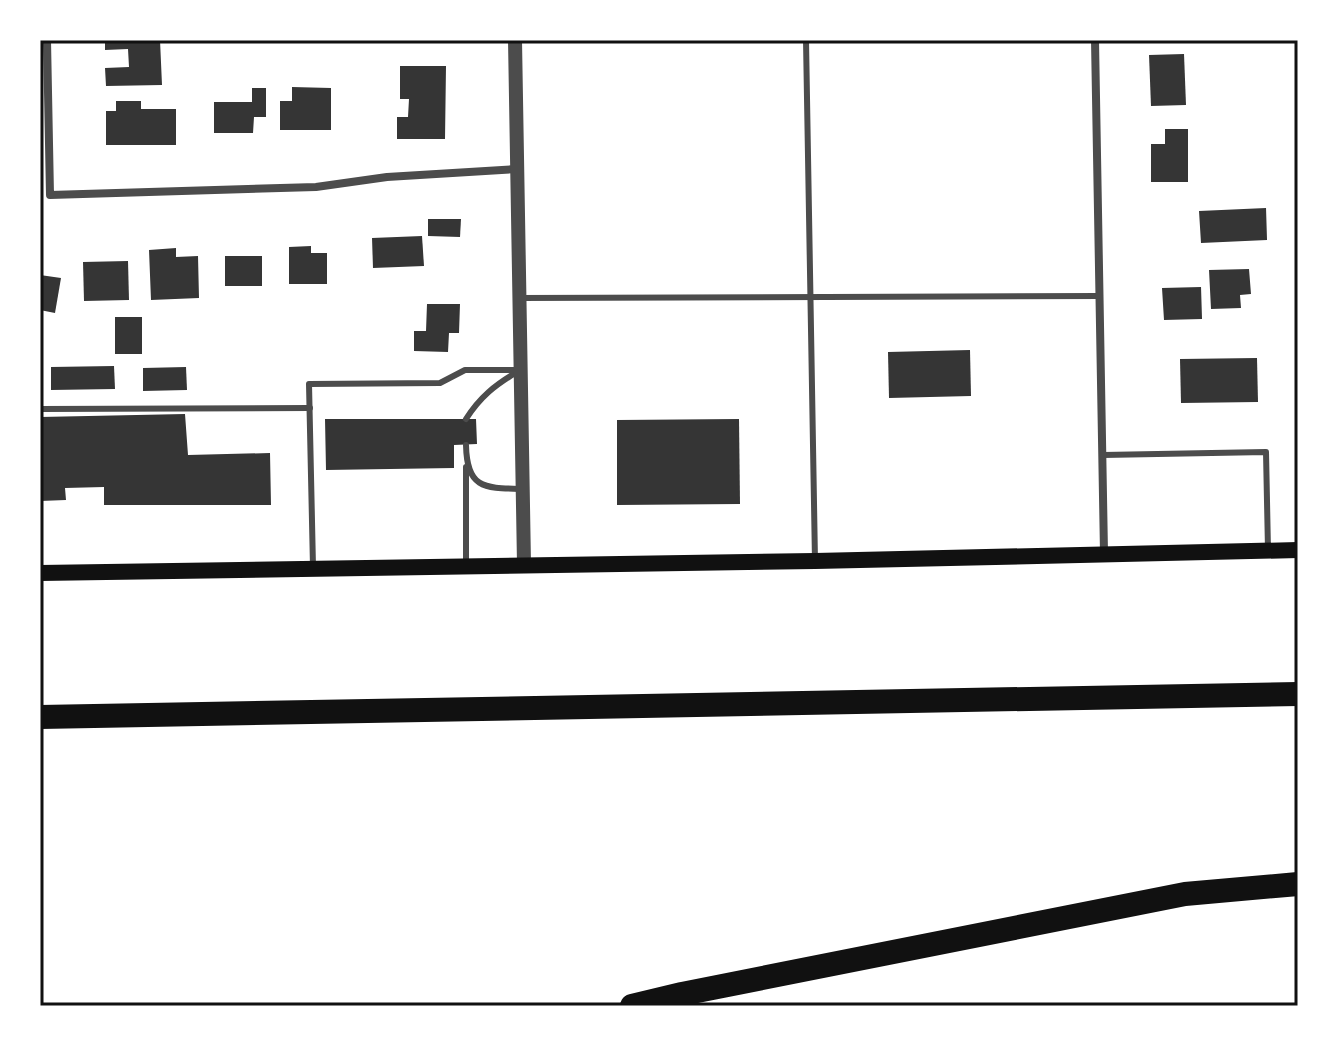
<svg xmlns="http://www.w3.org/2000/svg" width="1338" height="1046" viewBox="0 0 1338 1046" font-family="'DejaVu Sans',sans-serif">
  <style>
    .building { fill: #353535 }
    .lines { fill: none; stroke-linecap: round; stroke-linejoin: round }
    .path { stroke: #111; stroke-width: 4 }
    .service { stroke: #4c4c4c; stroke-width: 6 }
    .minor { stroke: #4c4c4c; stroke-width: 8 }
    .tertiary { stroke: #4c4c4c; stroke-width: 14 }
    .secondary { stroke: #111; stroke-width: 16 }
    .motorway { stroke: #111; stroke-width: 24 }
    .neatline { fill: none; stroke: #111; stroke-width: 3 }
  </style>
  <rect width="100%" height="100%" fill="#fff"/>
  <g class="building">
    <path d="M 105,40 L 160,40 L 162,85 L 106,86 L 105,68 L 129,67 L 128,49 L 105,50 Z"/>
    <path d="M 1184,54 L 1186,105 L 1151,106 L 1149,55 Z"/>
    <path d="M 400,66 L 446,66 L 445,139 L 397,139 L 397,117 L 408,117 L 409,99 L 400,99 Z"/>
    <path d="M 292,87 L 331,88 L 331,130 L 280,130 L 280,101 L 292,101 Z"/>
    <path d="M 252,88 L 266,88 L 266,117 L 254,117 L 253,133 L 214,133 L 214,102 L 252,102 Z"/>
    <path d="M 116,101 L 141,101 L 141,109 L 176,109 L 176,145 L 106,145 L 106,111 L 116,111 Z"/>
    <path d="M 1165,129 L 1188,129 L 1188,182 L 1151,182 L 1151,144 L 1165,144 Z"/>
    <path d="M 1266,208 L 1267,240 L 1201,243 L 1199,211 Z"/>
    <path d="M 428,219 L 461,219 L 460,237 L 428,236 Z"/>
    <path d="M 422,236 L 424,266 L 373,268 L 372,238 Z"/>
    <path d="M 311,246 L 311,253 L 327,253 L 327,284 L 289,284 L 289,247 Z"/>
    <path d="M 176,248 L 176,257 L 198,256 L 199,298 L 151,300 L 149,250 Z"/>
    <rect x="225" y="256" width="37" height="30"/>
    <path d="M 128,261 L 129,300 L 84,301 L 83,262 Z"/>
    <path d="M 1249,269 L 1251,294 L 1240,295 L 1241,308 L 1211,309 L 1209,270 Z"/>
    <path d="M 40,275 L 61,278 L 55,313 L 40,310 Z"/>
    <path d="M 1201,287 L 1202,319 L 1164,320 L 1162,288 Z"/>
    <path d="M 427,304 L 460,304 L 459,333 L 449,333 L 448,352 L 414,351 L 414,331 L 426,331 Z"/>
    <rect x="115" y="317" width="27" height="37"/>
    <path d="M 970,350 L 971,396 L 889,398 L 888,352 Z"/>
    <path d="M 1257,358 L 1258,402 L 1181,403 L 1180,359 Z"/>
    <path d="M 114,366 L 115,389 L 51,390 L 51,367 Z"/>
    <path d="M 186,367 L 187,390 L 143,391 L 143,368 Z"/>
    <path d="M 185,414 L 188,455 L 270,453 L 271,505 L 104,505 L 104,487 L 65,488 L 66,500 L 40,501 L 40,417 Z"/>
    <path d="M 325,419 L 476,419 L 477,444 L 454,445 L 454,468 L 326,470 Z"/>
    <path d="M 739,419 L 740,504 L 617,505 L 617,420 Z"/>
  </g>
  <g class="lines">
    <path class="path" d="M 1271,1006 L 1298,1006"/>
    <g class="service">
      <path d="M 806,40 L 815,561"/>
      <path d="M 519,298 L 1100,296"/>
      <path d="M 40,409 L 310,408"/>
      <path d="M 466,419 C 480,397 495,385 517,372"/>
      <path d="M 466,445 C 467,489 484,488 523,489"/>
      <path d="M 1103,455 L 1266,452 L 1268,550"/>
      <path d="M 466,563 L 466,467"/>
      <path d="M 313,567 L 309,384 L 440,383 L 465,370 L 519,370"/>
    </g>
    <g class="minor">
      <path d="M 47,40 L 50,195 L 316,187 L 387,177 L 518,169"/>
      <path d="M 1095,40 L 1104,553"/>
    </g>
    <path class="tertiary" d="M 515,40 L 524,564"/>
    <path class="secondary" d="M 40,573 L 815,561 L 1298,550"/>
    <g class="motorway">
      <path d="M 40,717 L 1298,694"/>
      <path d="M 632,1006 L 682,994 L 1185,894 L 1298,884"/>
    </g>
  </g>
  <rect width="1338" height="1046" fill="none" stroke="#ffffff" stroke-width="84"/>
  <rect x="42" y="42" width="1254" height="962" class="neatline"/>
</svg>
